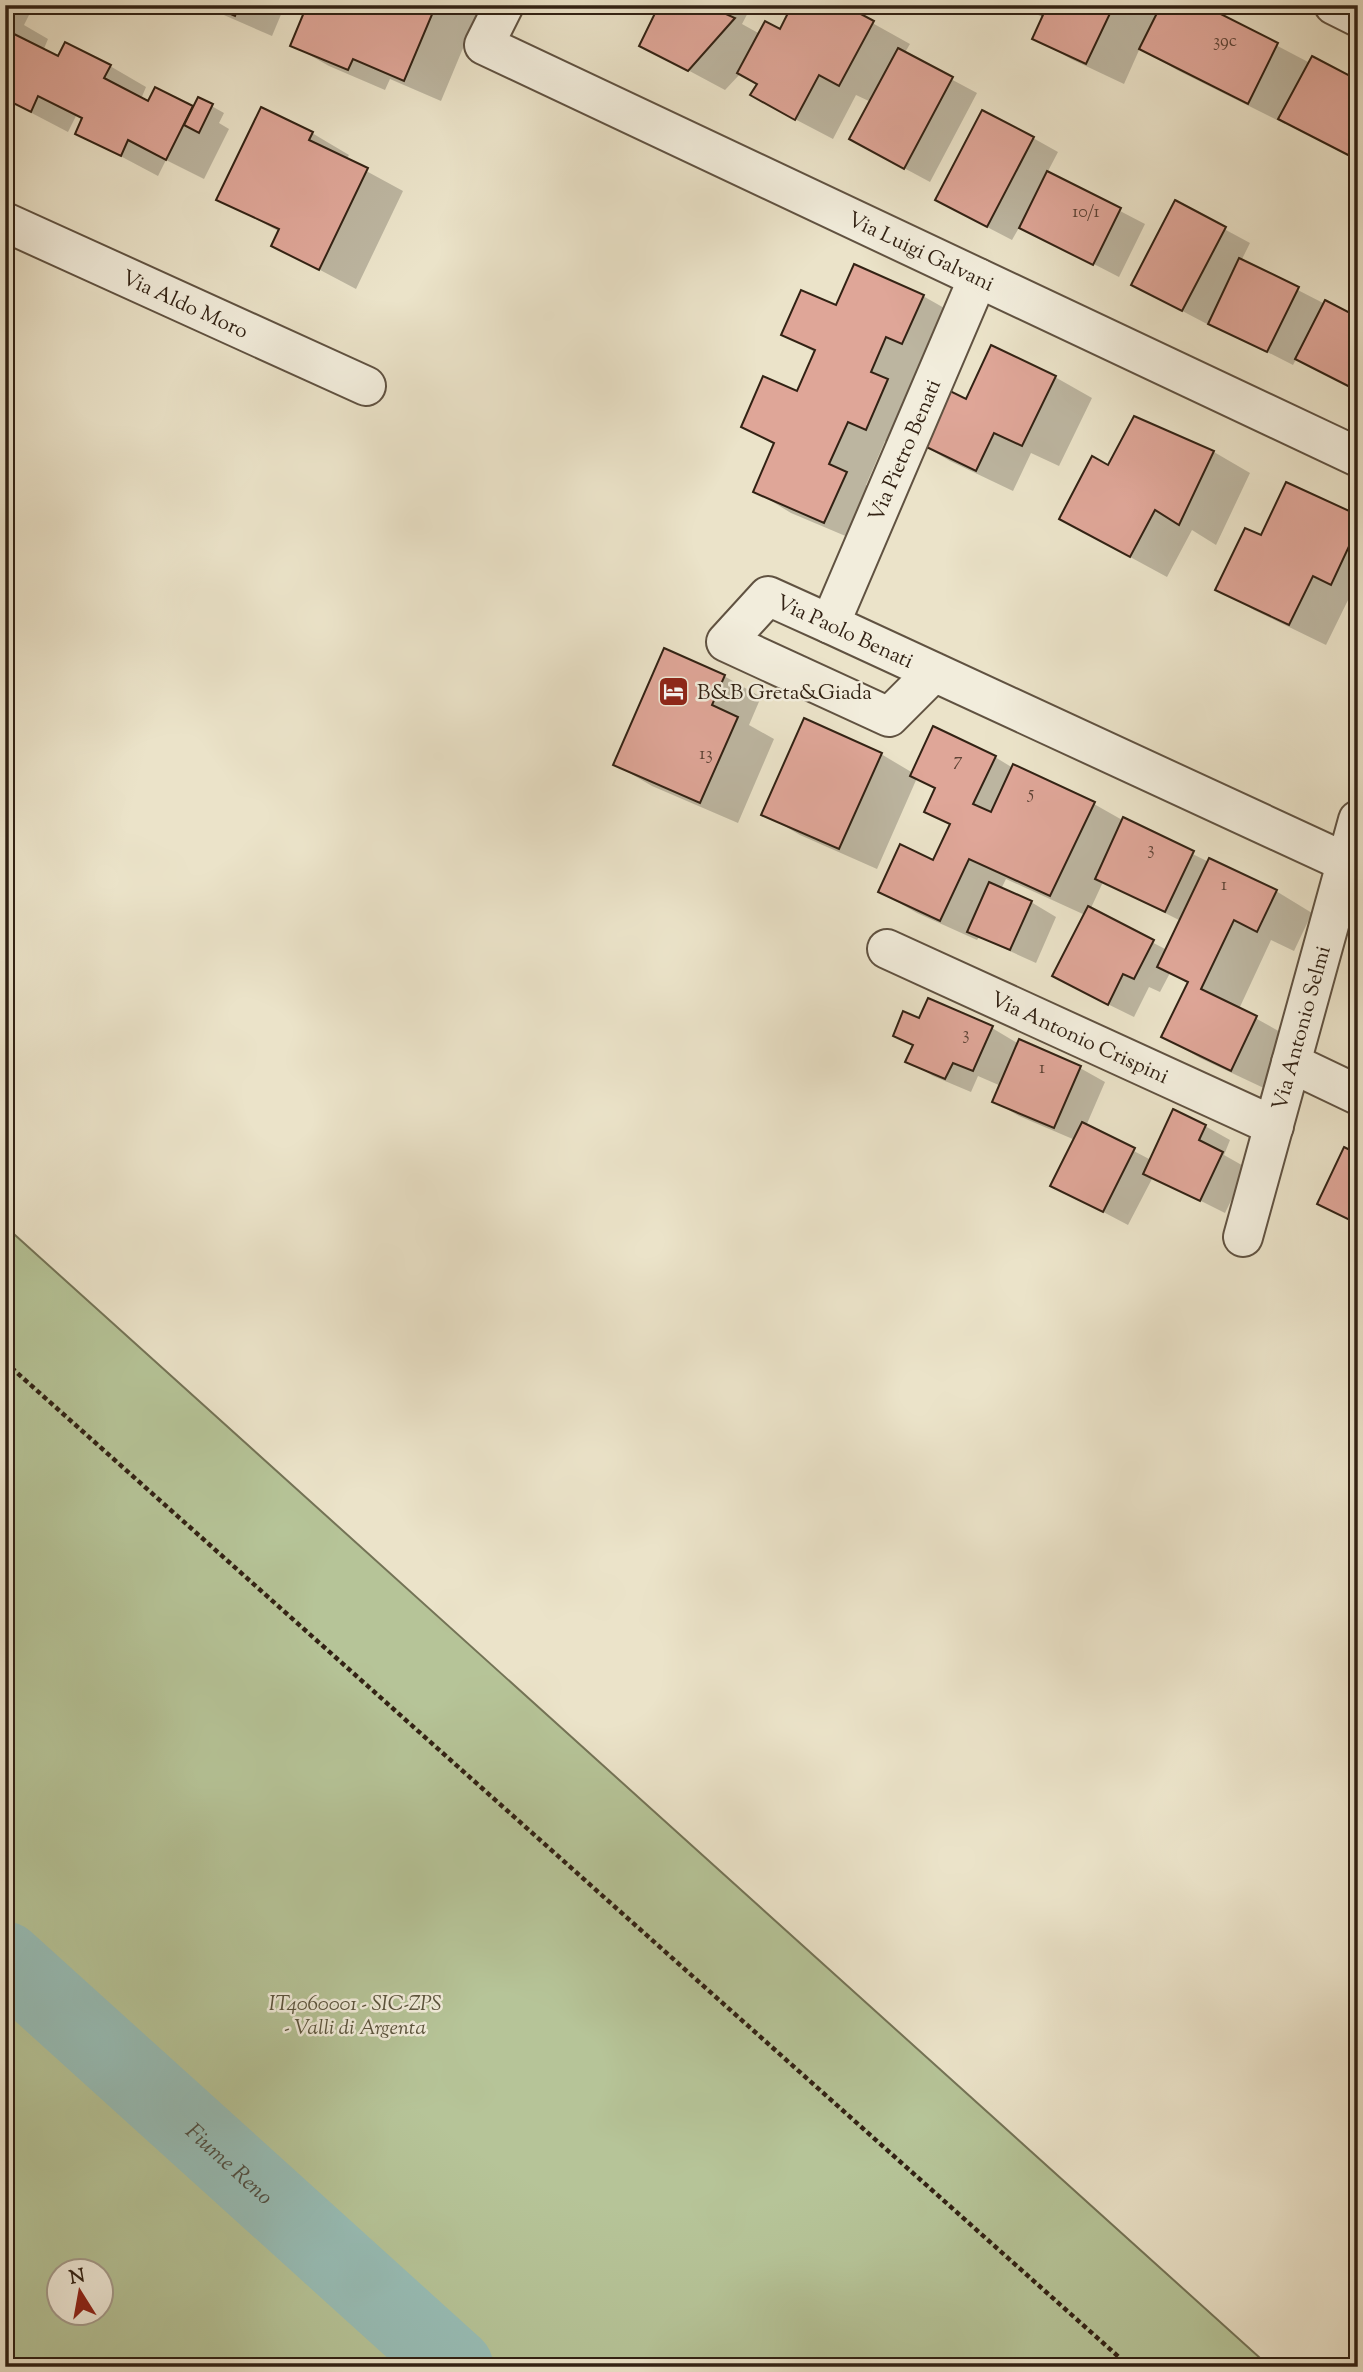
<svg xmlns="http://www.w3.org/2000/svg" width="1363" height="2372" viewBox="0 0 1363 2372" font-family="'Sorts Mill Goudy',serif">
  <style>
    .green { fill: #b6c498; stroke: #747356; stroke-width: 2; fill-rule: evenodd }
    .shadow { fill: #0003; fill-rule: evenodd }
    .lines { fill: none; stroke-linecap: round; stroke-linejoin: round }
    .river { stroke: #98beb7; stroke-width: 77 }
    .building { fill: #dfa698; stroke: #322214; stroke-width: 2 }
    .minor-casing { stroke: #605241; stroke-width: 42 }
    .path { stroke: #322214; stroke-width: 4.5; stroke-dasharray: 5 3.5; stroke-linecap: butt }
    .minor { stroke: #f2eddc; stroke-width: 38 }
    .labels { text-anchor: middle; stroke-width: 5; stroke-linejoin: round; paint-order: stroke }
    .number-label { font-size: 18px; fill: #5d4335 }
    .street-label { font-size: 21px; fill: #322214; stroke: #f2eddc }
    .poi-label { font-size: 21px; fill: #322214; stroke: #f2eddc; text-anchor: start }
    .park-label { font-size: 21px; font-style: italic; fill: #5a533c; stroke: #f2eddc }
    .water-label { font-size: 23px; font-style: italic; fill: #515145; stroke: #f2eddc }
  </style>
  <rect width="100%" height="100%" fill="#ebe3c9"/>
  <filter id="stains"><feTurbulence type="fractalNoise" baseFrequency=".00286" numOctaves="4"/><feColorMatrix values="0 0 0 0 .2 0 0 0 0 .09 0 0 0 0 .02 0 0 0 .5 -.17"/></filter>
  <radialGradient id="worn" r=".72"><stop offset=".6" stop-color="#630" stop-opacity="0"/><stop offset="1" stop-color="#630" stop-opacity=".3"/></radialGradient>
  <path class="green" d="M 5,1226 L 1270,2367 L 5,2367 ZM 60,2270 L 102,2270 L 102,2312 L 60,2312 Z"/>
  <g class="shadow">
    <path d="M 5,5 L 26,5 L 32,9 L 24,25 L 48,39 L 43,51 L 59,59 L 110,66 L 146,87 L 141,99 L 149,103 L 156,89 L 194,109 L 199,99 L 224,113 L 219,123 L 229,129 L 204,179 L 166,160 L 158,176 L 77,133 L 84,120 L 76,116 L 68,132 L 5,99 Z"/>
    <path d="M 201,5 L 285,5 L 272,36 Z"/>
    <path d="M 309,5 L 481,5 L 441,101 L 390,79 L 385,90 L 329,66 L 292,45 Z"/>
    <path d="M 661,5 L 752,5 L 742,24 L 760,34 L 780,31 L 840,5 L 910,44 L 904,54 L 977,93 L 930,182 L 876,153 L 871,102 L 856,95 L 833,139 L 789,116 L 759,83 L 741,73 L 725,90 L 641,45 Z"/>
    <path d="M 1019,5 L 1148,5 L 1159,12 L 1199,5 L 1310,63 L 1358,82 L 1358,160 L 1286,121 L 1285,124 L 1177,70 L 1140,48 L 1124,84 L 1071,59 L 1034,38 L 1044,18 Z"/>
    <path d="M 312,133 L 349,155 L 346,160 L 403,191 L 356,289 L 273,245 L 280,232 L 219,199 Z"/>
    <path d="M 1033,138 L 1058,152 L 1047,173 L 1145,224 L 1119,277 L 1020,226 L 1012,240 L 962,214 Z"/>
    <path d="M 1176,203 L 1250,243 L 1241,261 L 1325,304 L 1293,365 L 1208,322 L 1207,324 L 1133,285 Z"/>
    <path d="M 923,296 L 960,317 L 924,357 L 908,392 L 924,402 L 904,449 L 885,441 L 866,485 L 883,495 L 862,543 L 791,513 L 755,491 L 775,445 L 743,427 L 798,394 L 816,353 L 783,334 L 837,307 Z"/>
    <path d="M 1055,377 L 1092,398 L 1059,466 L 1031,453 L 1013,491 L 950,461 L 914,440 L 967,401 Z"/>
    <path d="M 1134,418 L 1214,452 L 1250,473 L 1216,545 L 1192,530 L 1167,577 L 1097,539 L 1108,467 Z"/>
    <path d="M 1358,517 L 1358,599 L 1350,596 L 1326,645 L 1254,610 L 1218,589 L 1262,537 Z"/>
    <path d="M 724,676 L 761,697 L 749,725 L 774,739 L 738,823 L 652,786 L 616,765 Z"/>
    <path d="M 881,754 L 913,773 L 995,757 L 1013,768 L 1094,804 L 1124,821 L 1209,862 L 1276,891 L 1312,913 L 1294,951 L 1271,940 L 1239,1009 L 1293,1039 L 1268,1090 L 1200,1058 L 1164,1037 L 1189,984 L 1170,973 L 1160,992 L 1149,987 L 1134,1017 L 1079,990 L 1085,915 L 1006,879 L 1001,889 L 1031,902 L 1056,917 L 1036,963 L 979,937 L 977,940 L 917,913 L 880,892 L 934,863 L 950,825 L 926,812 L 937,789 L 917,778 L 877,869 L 800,835 L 764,814 ZM 1103,882 L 1181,921 L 1167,950 L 1090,910 Z"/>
    <path d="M 920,1021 L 992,1028 L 1019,1044 L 1080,1068 L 1105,1082 L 1086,1126 L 1151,1160 L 1205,1126 L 1230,1140 L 1224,1155 L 1247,1168 L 1225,1213 L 1153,1177 L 1128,1225 L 1052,1185 L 1075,1140 L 1019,1116 L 994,1101 L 1001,1086 L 978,1076 L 971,1092 L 933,1076 L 908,1061 L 915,1046 L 895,1035 Z"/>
  </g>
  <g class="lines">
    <path class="river" id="s1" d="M 5,1960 L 455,2367"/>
  </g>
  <g class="building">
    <path d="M 5,5 L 18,5 L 13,16 L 5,12 Z"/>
    <path d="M 210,5 L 239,5 L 235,16 Z"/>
    <path d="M 307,5 L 436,5 L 404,81 L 353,59 L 348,70 L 290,46 Z"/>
    <path d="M 659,5 L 706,5 L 735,18 L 688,71 L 639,46 Z"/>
    <path d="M 792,5 L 844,5 L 874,21 L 839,86 L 819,75 L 795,120 L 750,95 L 757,84 L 737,73 L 765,21 L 780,29 Z"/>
    <path d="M 1022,5 L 1114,5 L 1086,64 L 1032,39 L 1043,15 Z"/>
    <path d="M 1161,5 L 1203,5 L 1278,43 L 1248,104 L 1139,49 Z"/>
    <path d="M 5,12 L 13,16 L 6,30 L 58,56 L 65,42 L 111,65 L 104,78 L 148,101 L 155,87 L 193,106 L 166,160 L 128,140 L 121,156 L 75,134 L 82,118 L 38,96 L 31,112 L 5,99 Z"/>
    <path d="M 898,48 L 953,77 L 904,169 L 849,139 Z"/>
    <path d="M 1312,56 L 1358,80 L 1358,148 L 1354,158 L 1278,119 Z"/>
    <path d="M 198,97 L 213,104 L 199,133 L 184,125 Z"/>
    <path d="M 261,107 L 313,132 L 309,140 L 368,168 L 319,270 L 271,246 L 279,229 L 216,200 Z"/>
    <path d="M 982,110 L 1034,137 L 987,227 L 935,200 Z"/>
    <path d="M 1047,171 L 1121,208 L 1093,265 L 1019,228 Z"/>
    <path d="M 1175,200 L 1226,227 L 1182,311 L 1131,285 Z"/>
    <path d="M 1239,258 L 1299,287 L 1267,352 L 1208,324 Z"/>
    <path d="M 854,264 L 924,295 L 902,344 L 886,337 L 871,372 L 888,379 L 866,430 L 848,422 L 829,464 L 847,472 L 824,523 L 753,492 L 774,443 L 741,427 L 763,376 L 797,391 L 815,350 L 781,335 L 801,290 L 836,305 Z"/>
    <path d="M 1325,300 L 1358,317 L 1358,391 L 1295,359 Z"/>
    <path d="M 991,345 L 1056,376 L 1022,446 L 994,433 L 976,471 L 912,440 L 938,385 L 966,399 Z"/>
    <path d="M 1134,416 L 1214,451 L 1179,525 L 1155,510 L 1130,557 L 1059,519 L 1092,456 L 1108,465 Z"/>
    <path d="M 1286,482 L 1358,515 L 1358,527 L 1331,585 L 1313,576 L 1289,625 L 1215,590 L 1245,528 L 1261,535 Z"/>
    <path d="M 664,648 L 725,675 L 712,705 L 738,717 L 700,803 L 613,765 Z"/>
    <path d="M 804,718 L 882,753 L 839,849 L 761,815 Z"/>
    <path d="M 933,726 L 996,756 L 973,804 L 991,812 L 1013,764 L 1095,802 L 1050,896 L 969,859 L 940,921 L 878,892 L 900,844 L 933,860 L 950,824 L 924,812 L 935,788 L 910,776 Z"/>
    <path d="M 1123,817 L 1194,851 L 1165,912 L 1095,879 Z"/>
    <path d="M 1209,858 L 1277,890 L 1257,932 L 1234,920 L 1201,989 L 1257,1016 L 1231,1071 L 1161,1037 L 1188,982 L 1157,967 Z"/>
    <path d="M 989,882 L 1032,901 L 1010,950 L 967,932 Z"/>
    <path d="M 1088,906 L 1154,940 L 1134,979 L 1123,974 L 1108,1005 L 1052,976 Z"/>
    <path d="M 928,998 L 993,1026 L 973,1071 L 953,1063 L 945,1079 L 905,1062 L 913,1045 L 893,1036 L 903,1011 L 919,1018 Z"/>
    <path d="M 1019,1039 L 1081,1066 L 1054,1128 L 992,1102 Z"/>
    <path d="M 1173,1109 L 1206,1125 L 1199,1140 L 1223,1152 L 1200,1201 L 1143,1174 Z"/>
    <path d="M 1082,1122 L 1135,1148 L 1103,1212 L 1050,1186 Z"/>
    <path d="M 1344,1147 L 1358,1154 L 1358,1224 L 1317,1204 Z"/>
  </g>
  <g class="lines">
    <defs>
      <g id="minor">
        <path id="s2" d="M 504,5 L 484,45 L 1358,457"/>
        <path d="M 1334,5 L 1358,17"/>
        <path id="s3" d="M 5,222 L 366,386"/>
        <path id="s4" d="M 830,624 L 978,278"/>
        <path id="s5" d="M 934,672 L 889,717 L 726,642 L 768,596 L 830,624 L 1358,868"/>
        <path id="s6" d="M 887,949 L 1274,1126"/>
        <path d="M 1291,1063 L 1358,1095"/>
        <path id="s7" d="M 1243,1237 L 1358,820"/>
      </g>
    </defs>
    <use href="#minor" class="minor-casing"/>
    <path class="path" d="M 5,1362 L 1130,2367"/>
    <use href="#minor" class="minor"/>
  </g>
  <defs>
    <symbol id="hotel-square" viewBox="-11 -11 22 22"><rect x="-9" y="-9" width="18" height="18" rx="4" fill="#8f2418" stroke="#f2eddc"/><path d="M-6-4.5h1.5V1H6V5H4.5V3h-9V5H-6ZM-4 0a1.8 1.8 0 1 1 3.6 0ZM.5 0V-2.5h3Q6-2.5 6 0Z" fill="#fff"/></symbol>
  </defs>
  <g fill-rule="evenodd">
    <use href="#hotel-square" x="656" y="674" width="35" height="35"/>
  </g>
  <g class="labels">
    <g class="number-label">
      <text x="1225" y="46">39c</text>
      <text x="1086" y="217">10/1</text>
      <text x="706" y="759">13</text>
      <text x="958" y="765">7</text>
      <text x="1031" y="798">5</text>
      <text x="1151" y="854">3</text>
      <text x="1224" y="890">1</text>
      <text x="966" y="1039">3</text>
      <text x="1042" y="1073">1</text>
    </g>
    <g class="street-label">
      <text dy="7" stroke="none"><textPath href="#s2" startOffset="528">Via Luigi Galvani</textPath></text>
      <text dy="7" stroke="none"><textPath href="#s3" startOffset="198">Via Aldo Moro</textPath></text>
      <text dy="7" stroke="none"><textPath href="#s4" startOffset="189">Via Pietro Benati</textPath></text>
      <text dy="7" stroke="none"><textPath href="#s5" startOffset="390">Via Paolo Benati</textPath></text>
      <text dy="7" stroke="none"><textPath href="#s7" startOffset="217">Via Antonio Selmi</textPath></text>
      <text dy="7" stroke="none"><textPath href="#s6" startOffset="212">Via Antonio Crispini</textPath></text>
    </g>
    <g class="poi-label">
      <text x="697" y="699">B&amp;B Greta&amp;Giada</text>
    </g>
    <g class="park-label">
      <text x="355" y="2010">IT4060001 - SIC-ZPS<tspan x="355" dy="24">- Valli di Argenta</tspan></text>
    </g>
    <g class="water-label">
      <text dy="8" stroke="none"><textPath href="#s1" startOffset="303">Fiume Reno</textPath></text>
    </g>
  </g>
  <rect width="1363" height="2372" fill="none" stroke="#ebe3c9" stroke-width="28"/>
  <rect x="7" y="7" width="1349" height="2358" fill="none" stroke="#322214" stroke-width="3.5"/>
  <rect x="14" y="14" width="1335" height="2344" fill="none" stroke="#322214" stroke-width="2"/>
  <g transform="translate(80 2292) rotate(349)"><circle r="33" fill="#f2eddc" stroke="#a59c8c" stroke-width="2"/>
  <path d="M0-5L12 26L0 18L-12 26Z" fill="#8f2418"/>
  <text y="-10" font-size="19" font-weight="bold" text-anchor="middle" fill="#322214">N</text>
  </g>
  <rect width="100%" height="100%" filter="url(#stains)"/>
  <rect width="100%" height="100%" fill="url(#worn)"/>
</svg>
